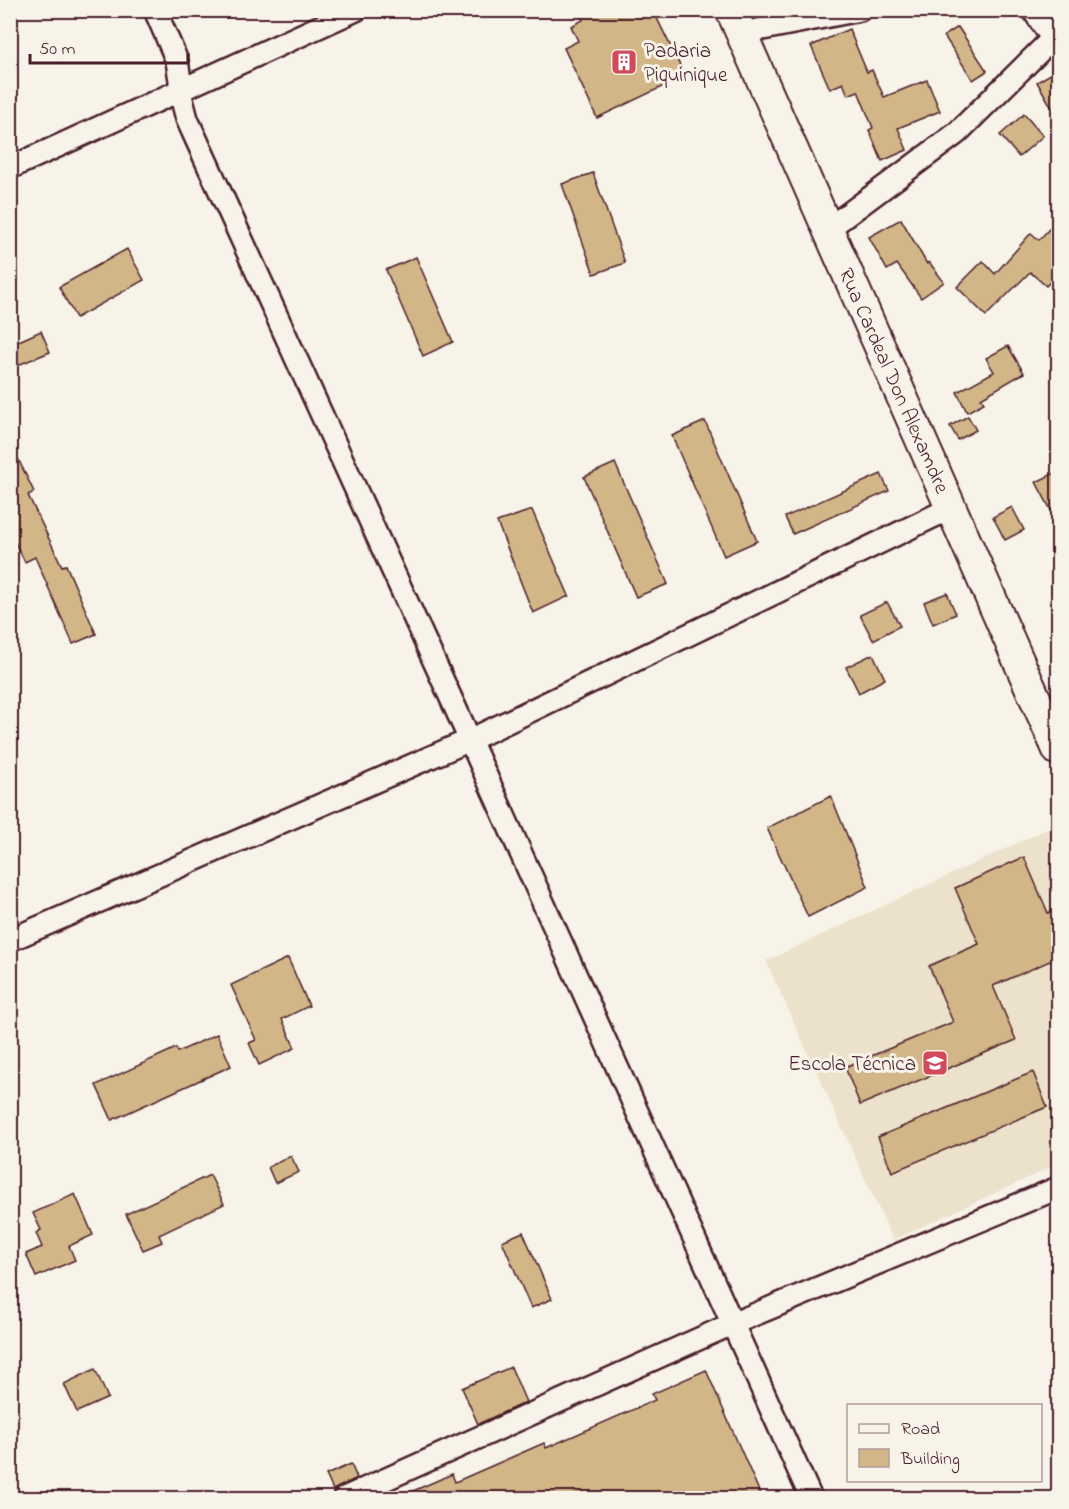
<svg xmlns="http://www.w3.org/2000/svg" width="1069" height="1509" viewBox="0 0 1069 1509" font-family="'Indie Flower',sans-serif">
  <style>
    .built { fill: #ece1cb }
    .building { fill: #d2b687; stroke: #4a1f2b; stroke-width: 1.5 }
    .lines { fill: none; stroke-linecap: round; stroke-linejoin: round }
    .street-casing { stroke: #4a1f2b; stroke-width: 26 }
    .secondary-casing { stroke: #4a1f2b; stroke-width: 34 }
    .street { stroke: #f7f3e8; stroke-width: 21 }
    .secondary { stroke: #f7f3e8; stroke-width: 30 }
    .labels { text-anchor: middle; stroke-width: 6; stroke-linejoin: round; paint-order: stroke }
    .poi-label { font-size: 21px; fill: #4a1f2b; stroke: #f7f3e8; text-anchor: start }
    .street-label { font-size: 21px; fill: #4a1f2b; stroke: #f7f3e8 }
  </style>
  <rect width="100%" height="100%" fill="#f7f3e8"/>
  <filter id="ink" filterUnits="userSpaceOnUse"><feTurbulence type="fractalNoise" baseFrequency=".0167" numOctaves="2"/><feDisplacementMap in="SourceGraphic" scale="12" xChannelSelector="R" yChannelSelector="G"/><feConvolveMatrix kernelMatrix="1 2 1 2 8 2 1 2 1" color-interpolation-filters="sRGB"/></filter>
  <g filter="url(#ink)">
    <path class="built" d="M 1056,825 L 1058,831 L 1058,1164 L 893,1240 L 766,961 Z"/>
    <g class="building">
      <path d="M 578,10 L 653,10 L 685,76 L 597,118 L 564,48 L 578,41 L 571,26 L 583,20 Z"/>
      <path d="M 958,27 L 987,71 L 973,80 L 944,36 Z"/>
      <path d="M 849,29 L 867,72 L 872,70 L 884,97 L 927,80 L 940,111 L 898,128 L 907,150 L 882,161 L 869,130 L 873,128 L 858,91 L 848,95 L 843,83 L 830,89 L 811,46 Z"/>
      <path d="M 1059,69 L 1059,120 L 1037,82 Z"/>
      <path d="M 1024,114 L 1043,136 L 1019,157 L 1000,135 Z"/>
      <path d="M 593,173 L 625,263 L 594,274 L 562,184 Z"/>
      <path d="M 1059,218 L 1059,273 L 1046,286 L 1030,272 L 986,316 L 957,287 L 983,261 L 995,274 L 1031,233 L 1039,240 Z"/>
      <path d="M 901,219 L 927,264 L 929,262 L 944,282 L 921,298 L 897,264 L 887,270 L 869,237 Z"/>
      <path d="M 127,249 L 144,280 L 76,318 L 59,287 Z"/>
      <path d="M 416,257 L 453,342 L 423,356 L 386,270 Z"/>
      <path d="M 41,331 L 50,352 L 18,365 L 10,345 Z"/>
      <path d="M 1008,346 L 1024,373 L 981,398 L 984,403 L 967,412 L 957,392 L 994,372 L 986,358 Z"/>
      <path d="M 968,416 L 976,430 L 958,440 L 950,426 Z"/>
      <path d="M 705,421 L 757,541 L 724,556 L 672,436 Z"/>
      <path d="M 10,442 L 34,492 L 28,495 L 62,566 L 66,565 L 96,634 L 73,644 L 35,557 L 25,562 L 10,533 Z"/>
      <path d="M 615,463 L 668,584 L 636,597 L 584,477 Z"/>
      <path d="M 1059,471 L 1059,525 L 1036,482 Z"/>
      <path d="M 881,474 L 889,491 L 793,534 L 785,517 Z"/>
      <path d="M 1012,507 L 1024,530 L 1005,540 L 993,517 Z"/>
      <path d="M 532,510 L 569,596 L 533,613 L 497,522 Z"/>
      <path d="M 947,593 L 956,614 L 933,624 L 924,602 Z"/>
      <path d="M 887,602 L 900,626 L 873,640 L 860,615 Z"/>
      <path d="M 873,654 L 885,679 L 859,693 L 846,667 Z"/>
      <path d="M 831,796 L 868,887 L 808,917 L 767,828 Z"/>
      <path d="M 1024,857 L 1048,913 L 1052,911 L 1059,927 L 1059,957 L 993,986 L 1016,1040 L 860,1105 L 845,1067 L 953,1022 L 929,966 L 979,944 L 955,888 Z"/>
      <path d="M 288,958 L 309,1006 L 282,1019 L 295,1048 L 259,1065 L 249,1043 L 256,1040 L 231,985 Z"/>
      <path d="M 217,1034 L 231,1066 L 112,1120 L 96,1085 L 176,1048 L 178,1052 Z"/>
      <path d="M 1033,1072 L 1047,1107 L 892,1172 L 878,1137 Z"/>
      <path d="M 291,1156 L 299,1172 L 275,1183 L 268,1167 Z"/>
      <path d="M 210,1175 L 224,1204 L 159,1235 L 162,1242 L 143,1250 L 126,1214 Z"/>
      <path d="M 75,1194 L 93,1235 L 69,1246 L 75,1260 L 36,1277 L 26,1254 L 42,1247 L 36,1233 L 41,1230 L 33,1213 Z"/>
      <path d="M 523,1232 L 552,1299 L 531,1308 L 502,1241 Z"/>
      <path d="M 511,1367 L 526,1402 L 478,1424 L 462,1388 Z"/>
      <path d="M 95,1369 L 108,1398 L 77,1412 L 64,1384 Z"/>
      <path d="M 706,1370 L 762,1498 L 397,1498 L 452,1474 L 455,1482 L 544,1443 L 546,1448 L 655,1400 L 652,1394 Z"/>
      <path d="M 351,1464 L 357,1478 L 333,1490 L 326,1475 Z"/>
    </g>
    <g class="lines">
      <defs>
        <g id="street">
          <path d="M 155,10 L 177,61 L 180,80 L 180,92 L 187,119 L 470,740 L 811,1498"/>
          <path d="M 1033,10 L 1050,35 L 1054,37 L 1058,37"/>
          <path d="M 742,33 L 860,10"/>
          <path d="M 10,168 L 356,10"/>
          <path d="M 828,229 L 957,133 L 1054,37"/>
          <path d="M 10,940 L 470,740 L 951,508"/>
          <path d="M 344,1498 L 732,1324 L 1058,1188"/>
        </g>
        <g id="secondary">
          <path id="s1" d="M 731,10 L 1058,750"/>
        </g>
      </defs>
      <use href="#street" class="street-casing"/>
      <use href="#secondary" class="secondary-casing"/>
      <use href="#street" class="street"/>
      <use href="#secondary" class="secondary"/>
    </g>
  </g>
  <defs>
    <symbol id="building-square" viewBox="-11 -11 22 22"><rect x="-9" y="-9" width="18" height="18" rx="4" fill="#d1495b" stroke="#f7f3e8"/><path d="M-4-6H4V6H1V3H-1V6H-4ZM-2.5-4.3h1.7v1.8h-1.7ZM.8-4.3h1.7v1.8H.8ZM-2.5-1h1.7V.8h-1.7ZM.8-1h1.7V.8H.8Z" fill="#fff"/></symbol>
    <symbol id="school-square" viewBox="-11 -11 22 22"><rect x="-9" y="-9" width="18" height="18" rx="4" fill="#d1495b" stroke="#f7f3e8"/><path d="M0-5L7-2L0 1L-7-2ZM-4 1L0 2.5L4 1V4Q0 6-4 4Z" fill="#fff"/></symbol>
  </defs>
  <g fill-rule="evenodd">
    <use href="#building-square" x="609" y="47" width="30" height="30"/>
    <use href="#school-square" x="920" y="1048" width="30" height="30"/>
  </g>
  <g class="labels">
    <g class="poi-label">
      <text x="644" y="57">Padaria<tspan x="644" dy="24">Piquinique</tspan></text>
      <text x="916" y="1070" text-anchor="end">Escola Técnica</text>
    </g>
    <g class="street-label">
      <text dy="7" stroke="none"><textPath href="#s1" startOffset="405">Rua Cardeal Don Alexamdre</textPath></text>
    </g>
  </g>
  <rect width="1069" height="1509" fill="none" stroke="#f7f3e8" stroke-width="36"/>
  <rect x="18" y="18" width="1033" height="1473" fill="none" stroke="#4a1f2b" stroke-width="2" filter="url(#ink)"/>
  <rect x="847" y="1404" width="195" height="78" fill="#f7f3e8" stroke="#b29e9c" stroke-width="1.5"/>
  <rect x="859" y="1424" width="30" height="9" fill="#f7f3e8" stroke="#b29e9c" stroke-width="1.5"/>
  <text x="901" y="1434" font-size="18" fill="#4a1f2b">Road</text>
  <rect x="859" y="1449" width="30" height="18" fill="#d2b687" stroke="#b29e9c" stroke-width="1.5"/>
  <text x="901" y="1464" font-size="18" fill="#4a1f2b">Building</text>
  <path d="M30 54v9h158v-9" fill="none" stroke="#4a1f2b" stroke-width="3"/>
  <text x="39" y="54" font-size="18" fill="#4a1f2b" stroke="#f7f3e8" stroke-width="4.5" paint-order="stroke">50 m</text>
</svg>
